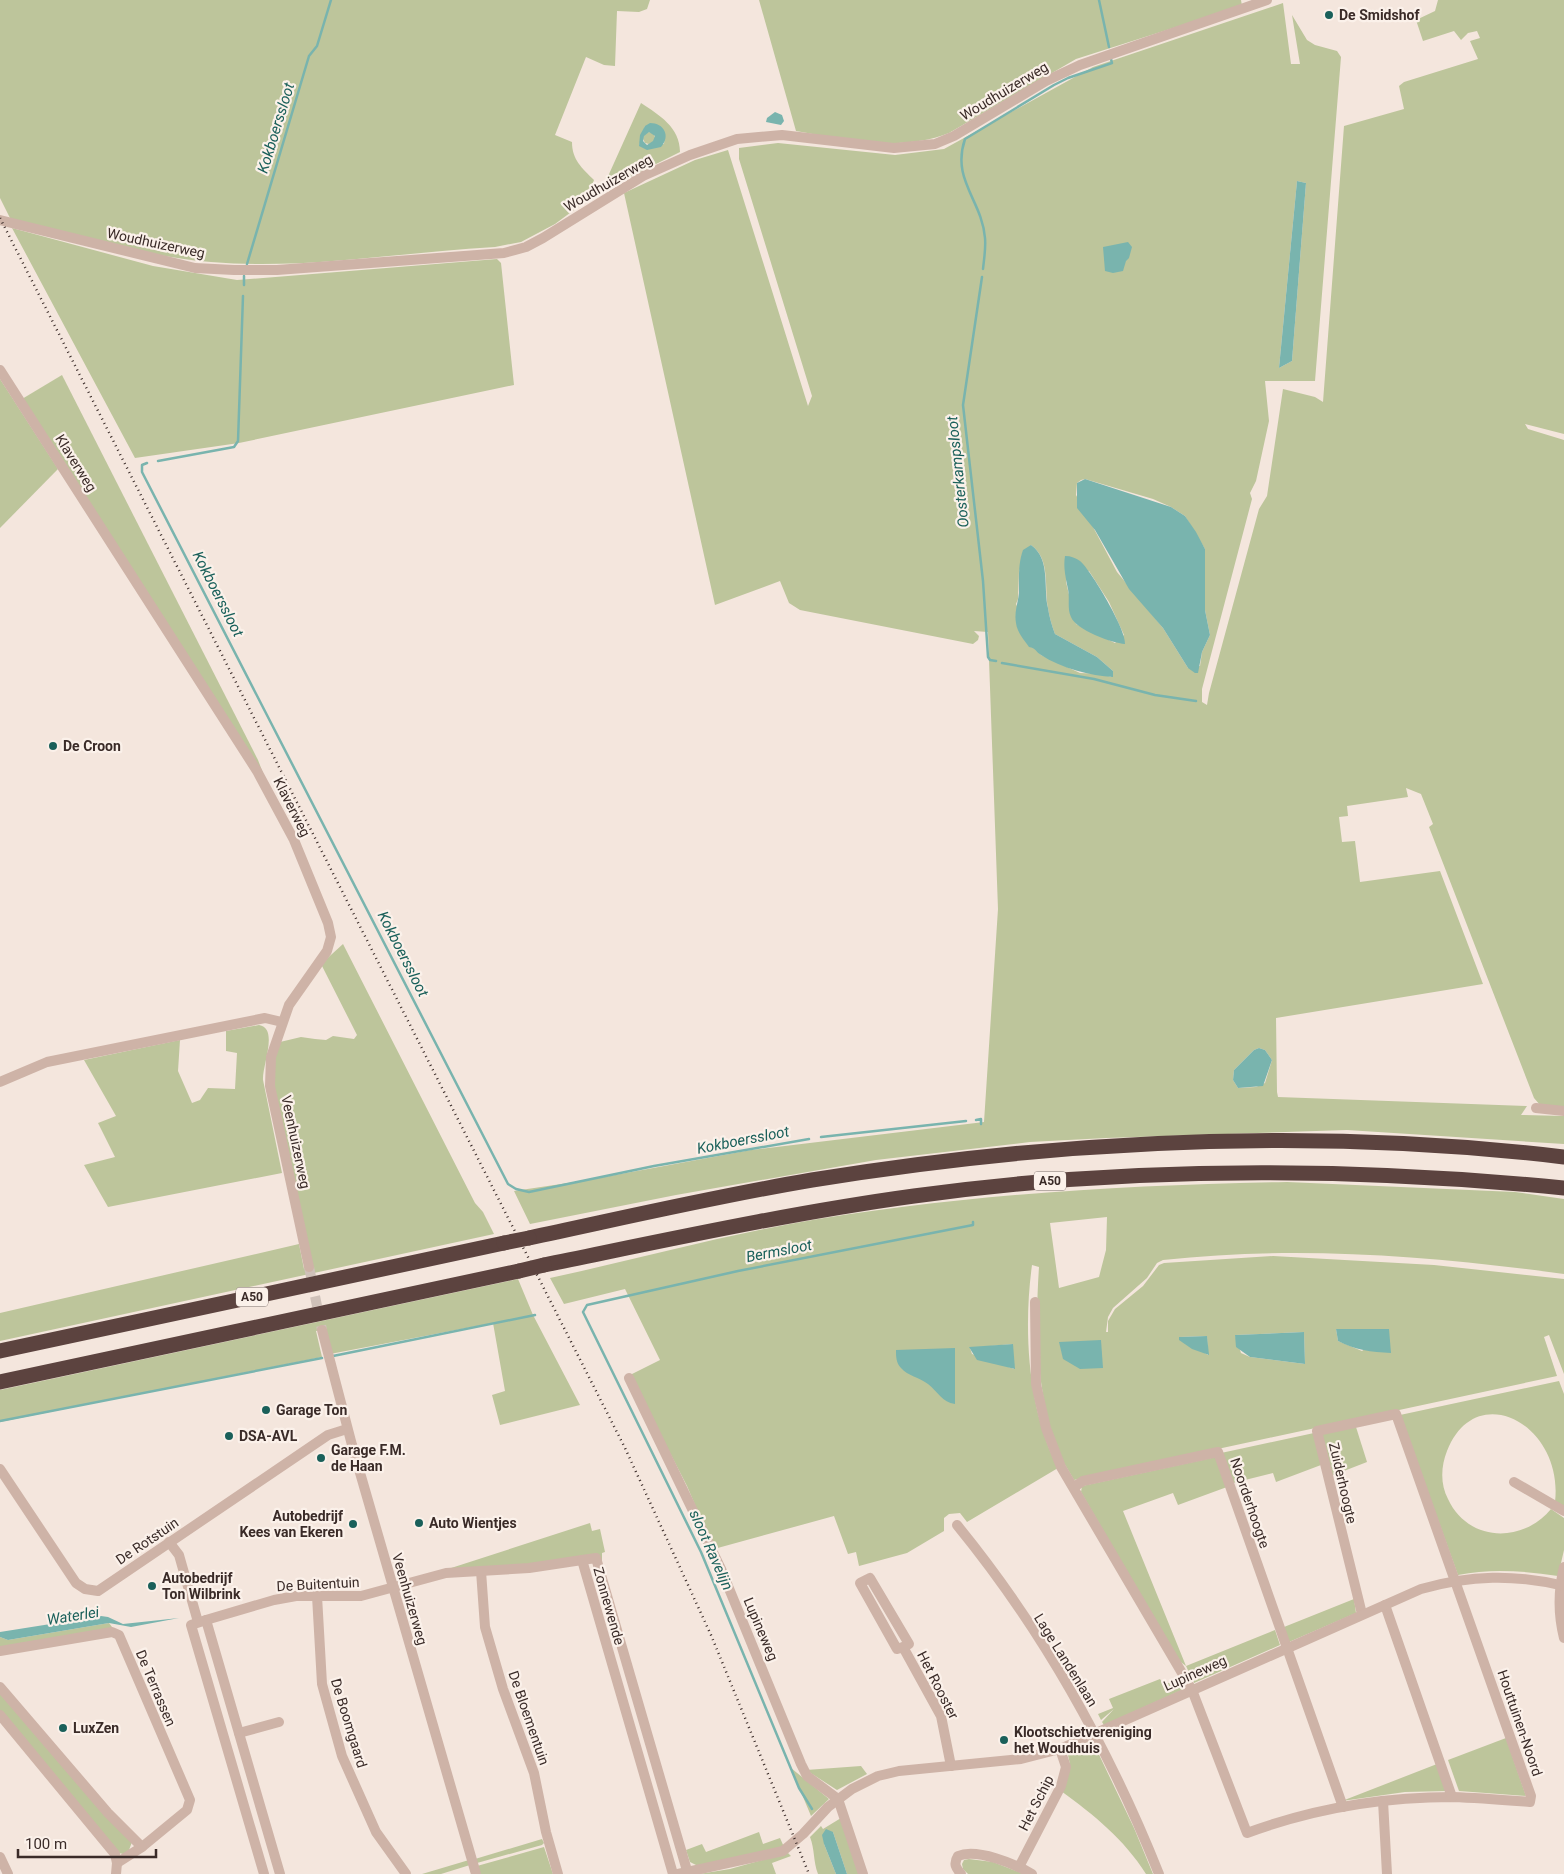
<svg xmlns="http://www.w3.org/2000/svg" width="1564" height="1874" viewBox="0 0 1564 1874" font-family="Roboto,sans-serif">
  <style>
    .green { fill: #bdc59b; fill-rule: evenodd }
    .water { fill: #79b4ae; fill-rule: evenodd }
    .lines { fill: none; stroke-linecap: round; stroke-linejoin: round }
    .stream { stroke: #79b4ae; stroke-width: 2.5 }
    .street-tunnel { stroke: #cfc1b9; stroke-width: 10; stroke-dasharray: 10 5; stroke-linecap: butt }
    .street { stroke: #ceb3a7; stroke-width: 10 }
    .highway { stroke: #5c433f; stroke-width: 15 }
    .rail { stroke: #3a2b28; stroke-width: 2.5; stroke-dasharray: 1 4; stroke-linecap: butt }
    .highway-bridge { stroke: #5c433f; stroke-width: 15 }
    .poi-dot { fill: #1a605a; stroke: #fbf1ea; stroke-width: 2 }
    .labels { text-anchor: middle; stroke-width: 4.5; stroke-linejoin: round; paint-order: stroke }
    .shield { fill: #fbf1ea; stroke: #746662; stroke-width: 1 }
    .shield-label { font-size: 12px; font-weight: bold; fill: #3a2b28 }
    .poi-label { font-size: 14px; font-weight: bold; fill: #3a2b28; stroke: #fbf1ea; text-anchor: start }
    .street-label { font-size: 14px; fill: #3a2b28; stroke: #fbf1ea }
    .water-label { font-size: 15px; font-style: italic; fill: #1a605a; stroke: #fbf1ea }
  </style>
  <rect width="100%" height="100%" fill="#f4e6dd"/>
  <g class="green">
    <path d="M 0,0 L 650,0 L 647,9 L 639,12 L 617,11 L 615,66 L 604,65 L 586,57 L 555,135 L 572,142 C 572,160 582,168 594,180 L 586,201 L 555,224 L 521,242 L 495,247 C 401,252 306,270 211,262 C 145,257 76,235 11,220 L 0,198 Z"/>
    <path d="M 759,0 L 1241,0 L 1242,6 L 1076,59 L 949,133 C 902,152 845,140 796,131 Z"/>
    <path d="M 1438,0 L 1564,0 L 1564,434 L 1525,424 L 1528,429 L 1564,440 L 1564,1108 L 1540,1105 L 1534,1098 L 1429,827 L 1433,824 L 1421,794 L 1406,788 L 1408,797 L 1347,806 L 1348,816 L 1339,817 L 1342,842 L 1355,841 L 1360,882 L 1440,871 L 1483,984 L 1276,1018 L 1277,1092 L 1278,1097 L 1527,1106 L 1521,1115 L 1564,1116 L 1564,1144 L 1347,1130 L 1106,1138 L 1030,1142 L 876,1160 L 676,1195 L 530,1224 L 514,1191 L 588,1180 L 751,1150 L 984,1122 L 998,909 L 988,632 L 974,631 L 979,636 L 978,640 L 973,644 L 800,610 L 789,603 L 780,581 L 715,605 L 624,193 L 695,160 L 728,150 L 808,406 L 812,396 L 739,159 L 739,148 L 778,143 L 895,155 L 944,149 L 1093,67 L 1283,3 L 1291,64 L 1300,64 L 1292,15 L 1307,40 L 1315,45 L 1337,51 L 1341,57 L 1315,381 L 1265,381 L 1269,421 L 1256,481 L 1250,493 L 1252,499 L 1202,689 L 1202,702 L 1207,705 L 1209,693 L 1259,509 L 1267,496 L 1283,389 L 1315,397 L 1323,402 L 1344,126 L 1404,109 L 1399,86 L 1404,82 L 1478,59 L 1470,41 L 1480,38 L 1477,31 L 1468,33 L 1461,40 L 1454,31 L 1423,41 L 1416,20 L 1435,11 ZM 1297,181 L 1306,183 L 1292,361 L 1279,368 ZM 1085,479 L 1153,499 L 1171,507 L 1185,516 L 1205,549 L 1205,610 L 1210,635 L 1202,652 L 1200,666 L 1188,668 L 1163,628 L 1117,572 L 1076,495 L 1077,483 L 1081,480 ZM 1031,545 C 1051,559 1044,588 1048,608 C 1049,616 1052,626 1055,634 L 1097,657 L 1113,671 L 1111,677 L 1102,674 L 1080,673 L 1041,655 L 1035,648 L 1016,604 L 1018,599 L 1019,571 ZM 1089,571 L 1109,602 L 1124,635 L 1115,643 L 1076,624 L 1066,582 L 1067,578 ZM 1259,1048 L 1265,1050 L 1272,1060 L 1265,1083 L 1256,1087 L 1238,1088 L 1233,1080 L 1234,1070 L 1254,1050 Z"/>
    <path d="M 641,103 C 659,115 680,127 680,152 L 612,186 L 607,186 L 605,183 ZM 645,126 L 665,133 L 664,144 L 639,146 Z"/>
    <circle cx="649" cy="138" r="6"/>
    <path d="M 12,228 L 153,266 L 237,280 L 497,259 L 501,263 L 514,385 L 239,443 L 135,458 Z"/>
    <path d="M 62,375 L 258,760 L 263,773 L 22,399 Z"/>
    <path d="M 0,379 L 58,469 L 0,528 Z"/>
    <path d="M 343,944 L 475,1203 L 483,1212 L 494,1234 L 0,1341 L 0,1313 L 299,1244 L 304,1269 L 313,1267 L 273,1084 L 274,1061 L 280,1042 L 301,1037 L 315,1039 L 326,1040 L 333,1036 L 354,1039 L 357,1035 L 321,964 Z"/>
    <path d="M 259,1025 C 279,1028 262,1066 263,1080 L 282,1173 L 108,1207 L 84,1165 L 115,1157 L 98,1123 L 116,1116 L 84,1060 L 180,1040 L 178,1071 L 192,1103 L 200,1100 L 208,1088 L 235,1089 L 237,1053 L 226,1051 L 226,1031 Z"/>
    <path d="M 1287,1182 L 1515,1192 L 1564,1199 L 1564,1274 C 1432,1256 1296,1245 1163,1260 L 1157,1263 L 1147,1278 L 1113,1308 L 1108,1317 L 1106,1332 L 1108,1332 L 1108,1321 L 1115,1309 L 1143,1286 L 1159,1265 L 1164,1263 L 1273,1256 L 1434,1265 L 1564,1279 L 1564,1374 L 1549,1335 L 1544,1337 L 1557,1376 L 1074,1480 C 1068,1469 1060,1458 1056,1446 C 1036,1389 1035,1327 1039,1267 L 1032,1265 C 1023,1331 1028,1409 1058,1468 L 967,1522 L 960,1513 L 949,1514 L 944,1518 L 944,1531 L 907,1553 L 859,1566 L 856,1552 L 848,1554 L 834,1516 L 714,1549 L 687,1486 L 630,1375 L 660,1360 L 625,1289 L 564,1304 L 550,1278 C 630,1261 709,1239 790,1224 C 954,1195 1121,1185 1287,1182 ZM 1107,1217 L 1106,1250 L 1099,1277 L 1059,1288 L 1050,1223 ZM 1336,1329 L 1389,1329 L 1362,1351 L 1338,1341 ZM 1304,1332 L 1305,1364 L 1250,1357 L 1241,1353 L 1235,1335 ZM 1207,1336 L 1208,1355 L 1179,1337 ZM 1012,1344 L 1014,1369 L 972,1354 L 970,1348 Z"/>
    <path d="M 518,1279 L 533,1315 L 580,1405 L 500,1425 L 492,1395 L 505,1391 L 493,1323 L 330,1354 L 326,1329 L 316,1331 L 322,1357 L 0,1422 L 0,1390 Z"/>
    <path d="M 1559,1381 L 1564,1394 L 1564,1507 L 1555,1502 C 1564,1425 1476,1377 1447,1451 C 1441,1466 1440,1484 1448,1499 C 1468,1542 1522,1544 1551,1509 L 1564,1518 L 1564,1550 L 1558,1576 C 1525,1571 1491,1568 1458,1575 L 1400,1415 Z"/>
    <path d="M 1356,1427 L 1367,1462 L 1331,1476 L 1321,1433 Z"/>
    <path d="M 1314,1433 L 1321,1465 L 1276,1482 L 1273,1473 L 1233,1483 L 1221,1453 Z"/>
    <path d="M 1216,1457 L 1227,1487 L 1178,1505 L 1173,1493 L 1123,1511 L 1186,1666 L 1275,1630 L 1280,1645 L 1194,1683 L 1186,1666 L 1178,1660 L 1081,1492 L 1082,1486 Z"/>
    <path d="M 590,1523 L 592,1531 L 600,1529 L 605,1552 L 602,1553 L 602,1562 L 448,1569 Z"/>
    <path d="M 1354,1599 L 1356,1613 L 1289,1642 L 1284,1627 Z"/>
    <path d="M 109,1623 L 115,1631 L 0,1648 L 0,1637 L 8,1640 Z"/>
    <path d="M 1180,1678 L 1183,1684 L 1165,1687 L 1184,1686 L 1182,1690 L 1104,1725 L 1102,1722 L 1114,1709 L 1101,1720 L 1098,1714 L 1113,1708 L 1109,1699 L 1160,1679 L 1164,1685 Z"/>
    <path d="M 0,1691 L 132,1842 L 129,1850 L 123,1854 L 119,1853 L 0,1711 Z"/>
    <path d="M 1506,1738 L 1526,1796 L 1459,1791 L 1448,1760 Z"/>
    <path d="M 1092,1740 L 1134,1828 L 1153,1874 L 1146,1874 C 1124,1839 1094,1815 1061,1791 L 1070,1764 L 1067,1751 Z"/>
    <path d="M 1437,1764 L 1447,1791 L 1405,1792 L 1342,1801 Z"/>
    <path d="M 861,1766 L 867,1774 L 837,1790 L 806,1770 Z"/>
    <path d="M 791,1768 L 829,1799 L 811,1816 Z"/>
    <path d="M 841,1818 L 859,1874 L 847,1874 L 833,1832 L 825,1832 L 824,1844 L 836,1874 L 818,1874 C 813,1861 815,1850 810,1837 L 821,1826 L 823,1829 Z"/>
    <path d="M 759,1832 L 763,1844 L 780,1838 L 784,1847 L 698,1866 L 690,1862 L 686,1850 L 702,1844 L 706,1852 Z"/>
    <path d="M 542,1839 L 544,1843 L 542,1845 L 477,1863 L 475,1859 Z"/>
    <path d="M 544,1847 L 553,1874 L 480,1874 L 477,1866 Z"/>
    <path d="M 788,1853 L 791,1856 L 772,1863 L 776,1874 L 699,1874 L 730,1869 Z"/>
    <path d="M 969,1859 L 993,1862 L 1024,1874 L 968,1874 L 963,1869 L 962,1864 L 964,1860 Z"/>
    <path d="M 469,1860 L 470,1865 L 441,1874 L 422,1874 Z"/>
  </g>
  <g class="water">
    <path d="M 775,112 L 782,115 L 784,121 L 781,125 L 766,122 L 767,118 Z"/>
    <path d="M 650,123 C 664,123 671,136 661,147 L 647,150 L 639,146 L 640,135 L 645,126 ZM 649,132 L 655,136 L 653,141 L 647,145 L 643,141 L 644,136 Z"/>
    <path d="M 1297,181 L 1306,183 L 1292,361 L 1279,368 Z"/>
    <path d="M 1128,242 L 1132,247 L 1129,258 L 1126,261 L 1123,271 L 1113,273 L 1105,271 L 1103,247 Z"/>
    <path d="M 1085,479 L 1171,507 L 1185,516 L 1196,532 L 1205,549 L 1205,610 L 1210,635 L 1202,652 L 1198,673 L 1195,673 L 1188,668 L 1163,628 L 1129,589 L 1095,530 L 1077,508 L 1077,483 Z"/>
    <path d="M 1031,545 C 1051,559 1043,588 1048,608 C 1049,616 1052,626 1055,634 L 1097,657 L 1113,671 L 1113,677 C 1091,676 1061,668 1041,655 C 1036,652 1036,648 1029,647 C 1024,640 1017,632 1016,623 C 1014,612 1018,603 1019,593 C 1019,578 1018,564 1023,550 Z"/>
    <path d="M 1065,556 C 1071,556 1076,558 1080,561 C 1091,570 1127,631 1125,644 C 1112,643 1076,630 1071,617 C 1067,609 1070,598 1068,589 C 1066,579 1063,567 1065,556 Z"/>
    <path d="M 1259,1048 L 1265,1050 L 1272,1060 L 1263,1086 L 1238,1088 L 1233,1080 L 1234,1070 L 1254,1050 Z"/>
    <path d="M 1336,1329 L 1389,1329 L 1391,1353 C 1371,1352 1355,1350 1338,1341 Z"/>
    <path d="M 1304,1332 L 1305,1364 L 1250,1357 L 1236,1347 L 1235,1335 Z"/>
    <path d="M 1207,1336 L 1209,1355 L 1192,1349 L 1179,1340 L 1179,1337 Z"/>
    <path d="M 1101,1340 L 1103,1368 L 1080,1369 L 1063,1359 L 1059,1342 Z"/>
    <path d="M 1013,1344 L 1015,1369 L 977,1360 L 969,1347 Z"/>
    <path d="M 955,1348 L 955,1404 C 942,1402 938,1392 928,1384 C 919,1377 908,1376 901,1368 C 896,1363 896,1356 896,1350 Z"/>
    <path d="M 101,1616 L 108,1617 L 123,1624 L 179,1618 L 131,1627 L 109,1623 L 8,1640 L 0,1637 L 0,1632 Z"/>
    <path d="M 826,1829 L 833,1832 L 847,1874 L 836,1874 L 824,1844 L 822,1835 Z"/>
  </g>
  <g class="lines">
    <g class="stream">
      <path d="M 1099,0 L 1109,47"/>
      <path d="M 247,264 L 309,56 L 317,46 L 331,0"/>
      <path d="M 983,269 C 984,259 986,248 985,238 C 982,200 951,180 965,139 L 1054,85 L 1068,78 L 1112,63 L 1111,59"/>
      <path d="M 244,276 L 244,285"/>
      <path d="M 982,277 L 963,405 L 983,581 L 988,657 L 990,660 L 996,661"/>
      <path d="M 158,461 L 234,447 L 238,441 L 243,296"/>
      <path d="M 147,463 L 142,465 L 142,472 L 508,1184 L 516,1189 L 529,1192 L 654,1166 L 809,1139"/>
      <path d="M 1002,663 L 1094,679 L 1155,695 L 1196,701"/>
      <path d="M 976,1120 L 981,1119 L 981,1124"/>
      <path d="M 821,1137 L 966,1121"/>
      <path d="M 333,1356 L 535,1315"/>
      <path d="M 0,1421 L 322,1358"/>
      <path d="M 812,1809 L 799,1788 L 701,1552 L 583,1312 L 587,1305 L 738,1271 L 973,1225 L 973,1222"/>
    </g>
    <path class="street-tunnel" d="M 309,1267 L 322,1330"/>
    <g class="street">
      <path d="M 0,220 L 195,268 L 234,270 L 277,270 L 504,253 L 526,247 L 543,238 L 643,176 L 690,155 L 737,139 L 782,135 L 894,148 L 935,144 L 954,136 L 1046,81 L 1080,65 L 1267,0"/>
      <path d="M 0,370 L 257,771 L 294,840 L 328,923 L 331,937 L 327,951 L 289,1005 L 271,1057 L 270,1086 L 309,1267"/>
      <path d="M 0,1082 L 47,1062 L 265,1018 L 282,1022"/>
      <path d="M 1536,1108 L 1564,1111"/>
      <path d="M 1035,1302 L 1036,1384 L 1046,1428 L 1061,1467 L 1192,1690 L 1247,1833 C 1312,1809 1384,1797 1453,1797 C 1479,1798 1504,1800 1530,1802 L 1531,1796 L 1396,1414 L 1317,1431 L 1362,1614"/>
      <path d="M 322,1330 L 352,1445 L 476,1874"/>
      <path d="M 629,1378 L 721,1569 L 801,1764 L 807,1776 L 838,1799"/>
      <path d="M 0,1469 L 76,1583 L 85,1589 L 98,1591 L 328,1435 L 347,1429"/>
      <path d="M 1514,1482 L 1564,1511"/>
      <path d="M 1074,1487 L 1083,1481 L 1218,1452 L 1343,1807"/>
      <path d="M 957,1525 C 1042,1629 1109,1749 1159,1874"/>
      <path d="M 169,1542 L 179,1555 L 198,1622"/>
      <path d="M 1564,1567 C 1558,1591 1558,1614 1564,1638"/>
      <path d="M 481,1571 L 485,1627 L 503,1689 L 534,1773 L 546,1832 L 558,1874"/>
      <path d="M 317,1596 L 322,1684 L 342,1756 L 376,1832 L 406,1874"/>
      <path d="M 1385,1605 L 1452,1797"/>
      <path d="M 206,1620 L 274,1600 L 296,1596 L 361,1596 L 446,1573 L 529,1568 L 582,1560"/>
      <path d="M 903,1647 L 897,1649 L 860,1583 L 870,1578 L 909,1644 L 903,1647 L 941,1716 L 951,1766"/>
      <path d="M 0,1651 L 112,1632 L 119,1635 L 190,1800 L 187,1810 L 142,1847"/>
      <path d="M 0,1687 L 108,1813 L 142,1847 L 117,1863"/>
      <path d="M 0,1715 L 115,1854 L 117,1863 L 116,1874"/>
      <path d="M 239,1733 L 279,1722"/>
      <path d="M 838,1799 L 863,1874"/>
      <path d="M 1383,1801 L 1387,1874"/>
      <path d="M 0,1857 L 8,1874"/>
      <path d="M 1019,1867 L 1061,1786 L 1066,1767 L 1060,1749"/>
      <path d="M 264,1874 L 191,1625 L 206,1620 L 280,1874"/>
      <path d="M 673,1874 L 582,1560 L 596,1558 L 688,1874"/>
      <path d="M 678,1874 L 783,1851 L 803,1834 L 828,1807 L 852,1789 L 878,1776 L 899,1771 L 1021,1759 L 1060,1749 L 1421,1589 C 1470,1575 1515,1574 1564,1586"/>
      <path d="M 961,1874 C 956,1868 953,1864 958,1856 C 977,1848 1015,1864 1032,1874"/>
    </g>
    <g class="highway">
      <path d="M 529,1238 C 623,1218 717,1196 812,1180 C 1059,1140 1314,1127 1564,1157"/>
      <path d="M 544,1265 C 667,1240 790,1213 914,1196 C 1130,1166 1348,1167 1564,1188"/>
      <path d="M 0,1351 L 504,1243"/>
      <path d="M 0,1382 L 519,1271"/>
    </g>
    <path class="rail" d="M 0,218 L 625,1448 L 711,1635 L 809,1874"/>
    <g class="highway-bridge">
      <path d="M 504,1243 L 529,1238"/>
      <path d="M 519,1271 L 544,1265"/>
    </g>
  </g>
  <g class="poi-dot">
    <circle cx="1329" cy="15" r="5"/>
    <circle cx="53" cy="746" r="5"/>
    <circle cx="266" cy="1410" r="5"/>
    <circle cx="229" cy="1436" r="5"/>
    <circle cx="321" cy="1458" r="5"/>
    <circle cx="419" cy="1523" r="5"/>
    <circle cx="353" cy="1524" r="5"/>
    <circle cx="152" cy="1586" r="5"/>
    <circle cx="63" cy="1728" r="5"/>
    <circle cx="1004" cy="1740" r="5"/>
  </g>
  <g class="labels">
    <g class="shield">
      <rect x="1034" y="1171.5" width="32" height="19" rx="4"/>
      <rect x="236" y="1287.5" width="32" height="19" rx="4"/>
    </g>
    <g class="shield-label">
      <text x="1050" y="1185">A50</text>
      <text x="252" y="1301">A50</text>
    </g>
    <g class="poi-label">
      <text x="1339" y="20">De Smidshof</text>
      <text x="63" y="751">De Croon</text>
      <text x="276" y="1415">Garage Ton</text>
      <text x="239" y="1441">DSA-AVL</text>
      <text x="331" y="1455">Garage F.M.<tspan x="331" dy="16">de Haan</tspan></text>
      <text x="343" y="1521" text-anchor="end">Autobedrijf<tspan x="343" dy="16">Kees van Ekeren</tspan></text>
      <text x="429" y="1528">Auto Wientjes</text>
      <text x="162" y="1583">Autobedrijf<tspan x="162" dy="16">Ton Wilbrink</tspan></text>
      <text x="73" y="1733">LuxZen</text>
      <text x="1014" y="1737">Klootschietvereniging<tspan x="1014" dy="16">het Woudhuis</tspan></text>
    </g>
    <g class="street-label">
      <text transform="translate(1004 91) rotate(-31)" y="5">Woudhuizerweg</text>
      <text transform="translate(608 183) rotate(-30)" y="5">Woudhuizerweg</text>
      <text transform="translate(156 243) rotate(12)" y="5">Woudhuizerweg</text>
      <text transform="translate(76 463) rotate(58)" y="5">Klaverweg</text>
      <text transform="translate(292 807) rotate(63)" y="5">Klaverweg</text>
      <text transform="translate(296 1142) rotate(78)" y="5">Veenhuizerweg</text>
      <text transform="translate(1343 1483) rotate(77)" y="5">Zuiderhoogte</text>
      <text transform="translate(1250 1503) rotate(71)" y="5">Noorderhoogte</text>
      <text transform="translate(147 1541) rotate(-34)" y="5">De Rotstuin</text>
      <text transform="translate(318 1584) rotate(-3)" y="5">De Buitentuin</text>
      <text transform="translate(410 1599) rotate(74)" y="5">Veenhuizerweg</text>
      <text transform="translate(609 1606) rotate(74)" y="5">Zonnewende</text>
      <text transform="translate(761 1629) rotate(67)" y="5">Lupineweg</text>
      <text transform="translate(1066 1660) rotate(58)" y="5">Lage Landenlaan</text>
      <text transform="translate(1195 1673) rotate(-24)" y="5">Lupineweg</text>
      <text transform="translate(938 1685) rotate(63)" y="5">Het Rooster</text>
      <text transform="translate(156 1688) rotate(67)" y="5">De Terrassen</text>
      <text transform="translate(529 1718) rotate(71)" y="5">De Bloementuin</text>
      <text transform="translate(349 1723) rotate(73)" y="5">De Boomgaard</text>
      <text transform="translate(1520 1723) rotate(71)" y="5">Houttuinen-Noord</text>
      <text transform="translate(1036 1803) rotate(-63)" y="5">Het Schip</text>
    </g>
    <g class="water-label">
      <text transform="translate(276 128) rotate(-73)" y="5">Kokboerssloot</text>
      <text transform="translate(958 472) rotate(-96)" y="5">Oosterkampsloot</text>
      <text transform="translate(218 594) rotate(63)" y="5">Kokboerssloot</text>
      <text transform="translate(403 954) rotate(63)" y="5">Kokboerssloot</text>
      <text transform="translate(743 1140) rotate(-11)" y="5">Kokboerssloot</text>
      <text transform="translate(779 1251) rotate(-11)" y="5">Bermsloot</text>
      <text transform="translate(711 1550) rotate(66)" y="5">sloot Ravelijn</text>
      <text transform="translate(73 1616) rotate(-9)" y="5">Waterlei</text>
    </g>
  </g>
  <path d="M18 1849v8h138v-8" fill="none" stroke="#3a2b28" stroke-width="2.5"/>
  <text x="25" y="1849" font-size="15" fill="#3a2b28" stroke="#fbf1ea" stroke-width="4" paint-order="stroke">100 m</text>
</svg>
